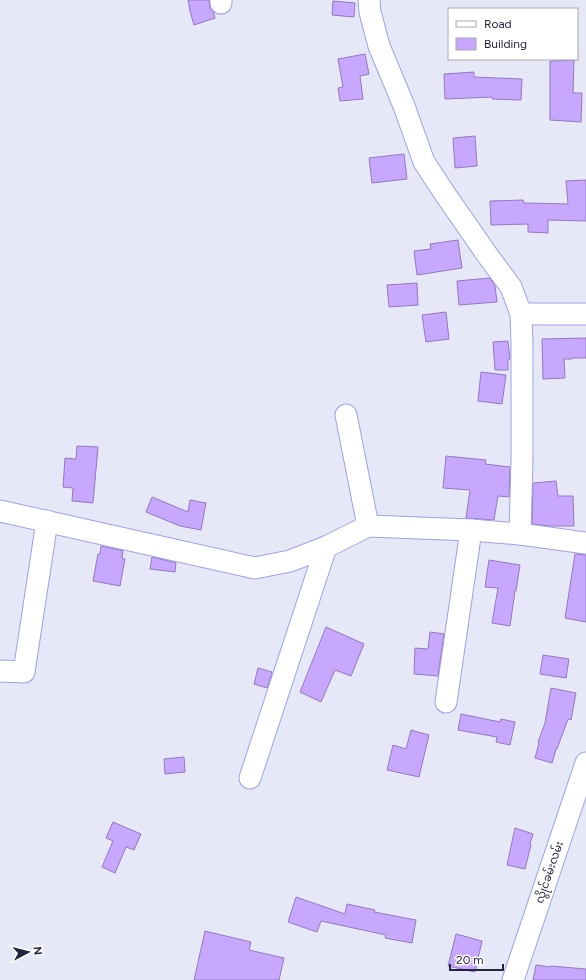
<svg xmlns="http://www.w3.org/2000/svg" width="586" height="980" viewBox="0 0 586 980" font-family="Figtree,'Noto Sans Myanmar',sans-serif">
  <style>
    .building { fill: #c8a7fe; stroke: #927abc }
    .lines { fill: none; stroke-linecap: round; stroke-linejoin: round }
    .street-casing { stroke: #9da1e7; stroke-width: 23 }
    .street { stroke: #fff; stroke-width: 21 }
    .labels { text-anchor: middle; stroke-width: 4; stroke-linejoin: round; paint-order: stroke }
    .street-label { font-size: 11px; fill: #23243f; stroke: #fff }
  </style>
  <rect width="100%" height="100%" fill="#e7e8f7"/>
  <g class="building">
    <path d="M 188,0 L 209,0 L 210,9 L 213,11 L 215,18 L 194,25 L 190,11 Z"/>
    <path d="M 333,1 L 355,3 L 354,17 L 332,15 Z"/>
    <path d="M 365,54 L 369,74 L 360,76 L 363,99 L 340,101 L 338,88 L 343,87 L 338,59 Z"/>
    <path d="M 574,60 L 573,93 L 582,93 L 581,122 L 550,120 L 550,61 Z"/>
    <path d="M 474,72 L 474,77 L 522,79 L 521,100 L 492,99 L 492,97 L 445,99 L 444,74 Z"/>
    <path d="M 475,136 L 477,166 L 455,168 L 453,138 Z"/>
    <path d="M 404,154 L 407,179 L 372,183 L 369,158 Z"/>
    <path d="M 586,180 L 586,221 L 548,220 L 548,233 L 528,232 L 528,224 L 491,225 L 490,201 L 523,200 L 524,203 L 568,204 L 566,181 Z"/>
    <path d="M 458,240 L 462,268 L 417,275 L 414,251 L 431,249 L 430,244 Z"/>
    <path d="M 490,278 L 495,286 L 497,302 L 459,305 L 457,281 Z"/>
    <path d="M 417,283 L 418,305 L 389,307 L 387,285 Z"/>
    <path d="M 446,312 L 449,339 L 426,342 L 422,315 Z"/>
    <path d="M 586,338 L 586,358 L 572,358 L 572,359 L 564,359 L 565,378 L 543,379 L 542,339 Z"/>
    <path d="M 508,341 L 510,359 L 508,359 L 508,370 L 495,370 L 493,342 Z"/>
    <path d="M 481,372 L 506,375 L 502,404 L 478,401 Z"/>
    <path d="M 77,446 L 98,447 L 93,503 L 72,501 L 73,488 L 63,487 L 65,458 L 76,459 Z"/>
    <path d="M 446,456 L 486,460 L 485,464 L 510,467 L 509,497 L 498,496 L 494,520 L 466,518 L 470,490 L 443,488 Z"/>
    <path d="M 556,481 L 558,496 L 573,496 L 574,526 L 550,526 L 532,524 L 533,483 Z"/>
    <path d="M 152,497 L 188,512 L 190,500 L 206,503 L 201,530 L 180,526 L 146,512 Z"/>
    <path d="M 101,546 L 123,551 L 122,558 L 125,559 L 120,586 L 93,581 L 98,554 L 100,554 Z"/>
    <path d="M 575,554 L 586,555 L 586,622 L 565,618 Z"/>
    <path d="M 152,557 L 176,563 L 175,572 L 150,569 Z"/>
    <path d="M 489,560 L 520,565 L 516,591 L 515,591 L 510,626 L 492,623 L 498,588 L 485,587 Z"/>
    <path d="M 326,627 L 364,644 L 351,676 L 335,670 L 321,702 L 300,692 Z"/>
    <path d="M 430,632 L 444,634 L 438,676 L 414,674 L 415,648 L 428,649 Z"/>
    <path d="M 543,655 L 569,659 L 566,678 L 540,674 Z"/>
    <path d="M 258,668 L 272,672 L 267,688 L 254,684 Z"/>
    <path d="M 551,688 L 576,693 L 571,720 L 568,719 L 557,749 L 556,749 L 552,763 L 535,758 L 539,743 L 538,742 L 545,723 Z"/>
    <path d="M 461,714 L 500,722 L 501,719 L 515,722 L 510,745 L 496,742 L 497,737 L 458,730 Z"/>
    <path d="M 411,730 L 429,735 L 419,777 L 387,770 L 393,745 L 406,749 Z"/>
    <path d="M 184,757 L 185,772 L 165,774 L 164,759 Z"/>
    <path d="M 113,822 L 141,834 L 134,850 L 126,847 L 115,873 L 102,867 L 113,841 L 106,838 Z"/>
    <path d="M 515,828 L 533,834 L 530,844 L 531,845 L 525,869 L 507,865 Z"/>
    <path d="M 296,897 L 345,914 L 347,904 L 375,910 L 374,912 L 416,920 L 412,943 L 385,938 L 386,935 L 321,921 L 317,932 L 288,922 Z"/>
    <path d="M 205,931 L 251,942 L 249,950 L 284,958 L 279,980 L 194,980 Z"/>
    <path d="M 456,934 L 482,941 L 475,972 L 448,966 Z"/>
    <path d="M 536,965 L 551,967 L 551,966 L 586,969 L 586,980 L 533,980 Z"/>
  </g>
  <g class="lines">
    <defs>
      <g id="street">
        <path d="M 221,0 L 221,3"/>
        <path d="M 369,0 L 370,12 L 379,46 L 404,106 L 424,162 L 445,194 L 488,256 L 511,287 L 521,314 L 522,344 L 522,460 L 520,534"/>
        <path d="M 521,314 L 586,314"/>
        <path d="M 346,415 L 368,526"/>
        <path d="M 0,511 L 255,568 L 290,561 L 326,547 L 368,526 L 471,530 L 520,534 L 586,543"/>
        <path d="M 0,671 L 24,672 L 47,521"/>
        <path d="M 446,702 L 471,530"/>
        <path d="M 250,778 L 326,547"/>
        <path d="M 513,980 L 586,763"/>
      </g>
    </defs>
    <use href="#street" class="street-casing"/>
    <use href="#street" class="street"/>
  </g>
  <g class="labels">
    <g class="street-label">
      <text transform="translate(549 872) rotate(-71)" y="4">လွိုင်ခမ်းလမ်း</text>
    </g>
  </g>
  <rect x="448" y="8" width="130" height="52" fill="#ffffff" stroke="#a7a7b2"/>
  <rect x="456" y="21" width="20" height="6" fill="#ffffff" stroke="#a7a7b2"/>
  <text x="484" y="28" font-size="12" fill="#23243f">Road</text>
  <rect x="456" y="38" width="20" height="12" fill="#c8a7fe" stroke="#a7a7b2"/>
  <text x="484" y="48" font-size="12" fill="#23243f">Building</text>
  <g transform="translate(28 952) rotate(83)" stroke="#ffffff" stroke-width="3" paint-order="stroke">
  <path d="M0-3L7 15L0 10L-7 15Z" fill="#23243f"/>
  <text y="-6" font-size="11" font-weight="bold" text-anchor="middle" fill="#23243f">N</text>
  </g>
  <path d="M450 964v6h53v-6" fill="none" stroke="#23243f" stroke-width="2"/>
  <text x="456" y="964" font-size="12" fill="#23243f" stroke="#ffffff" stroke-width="3" paint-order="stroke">20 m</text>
</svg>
